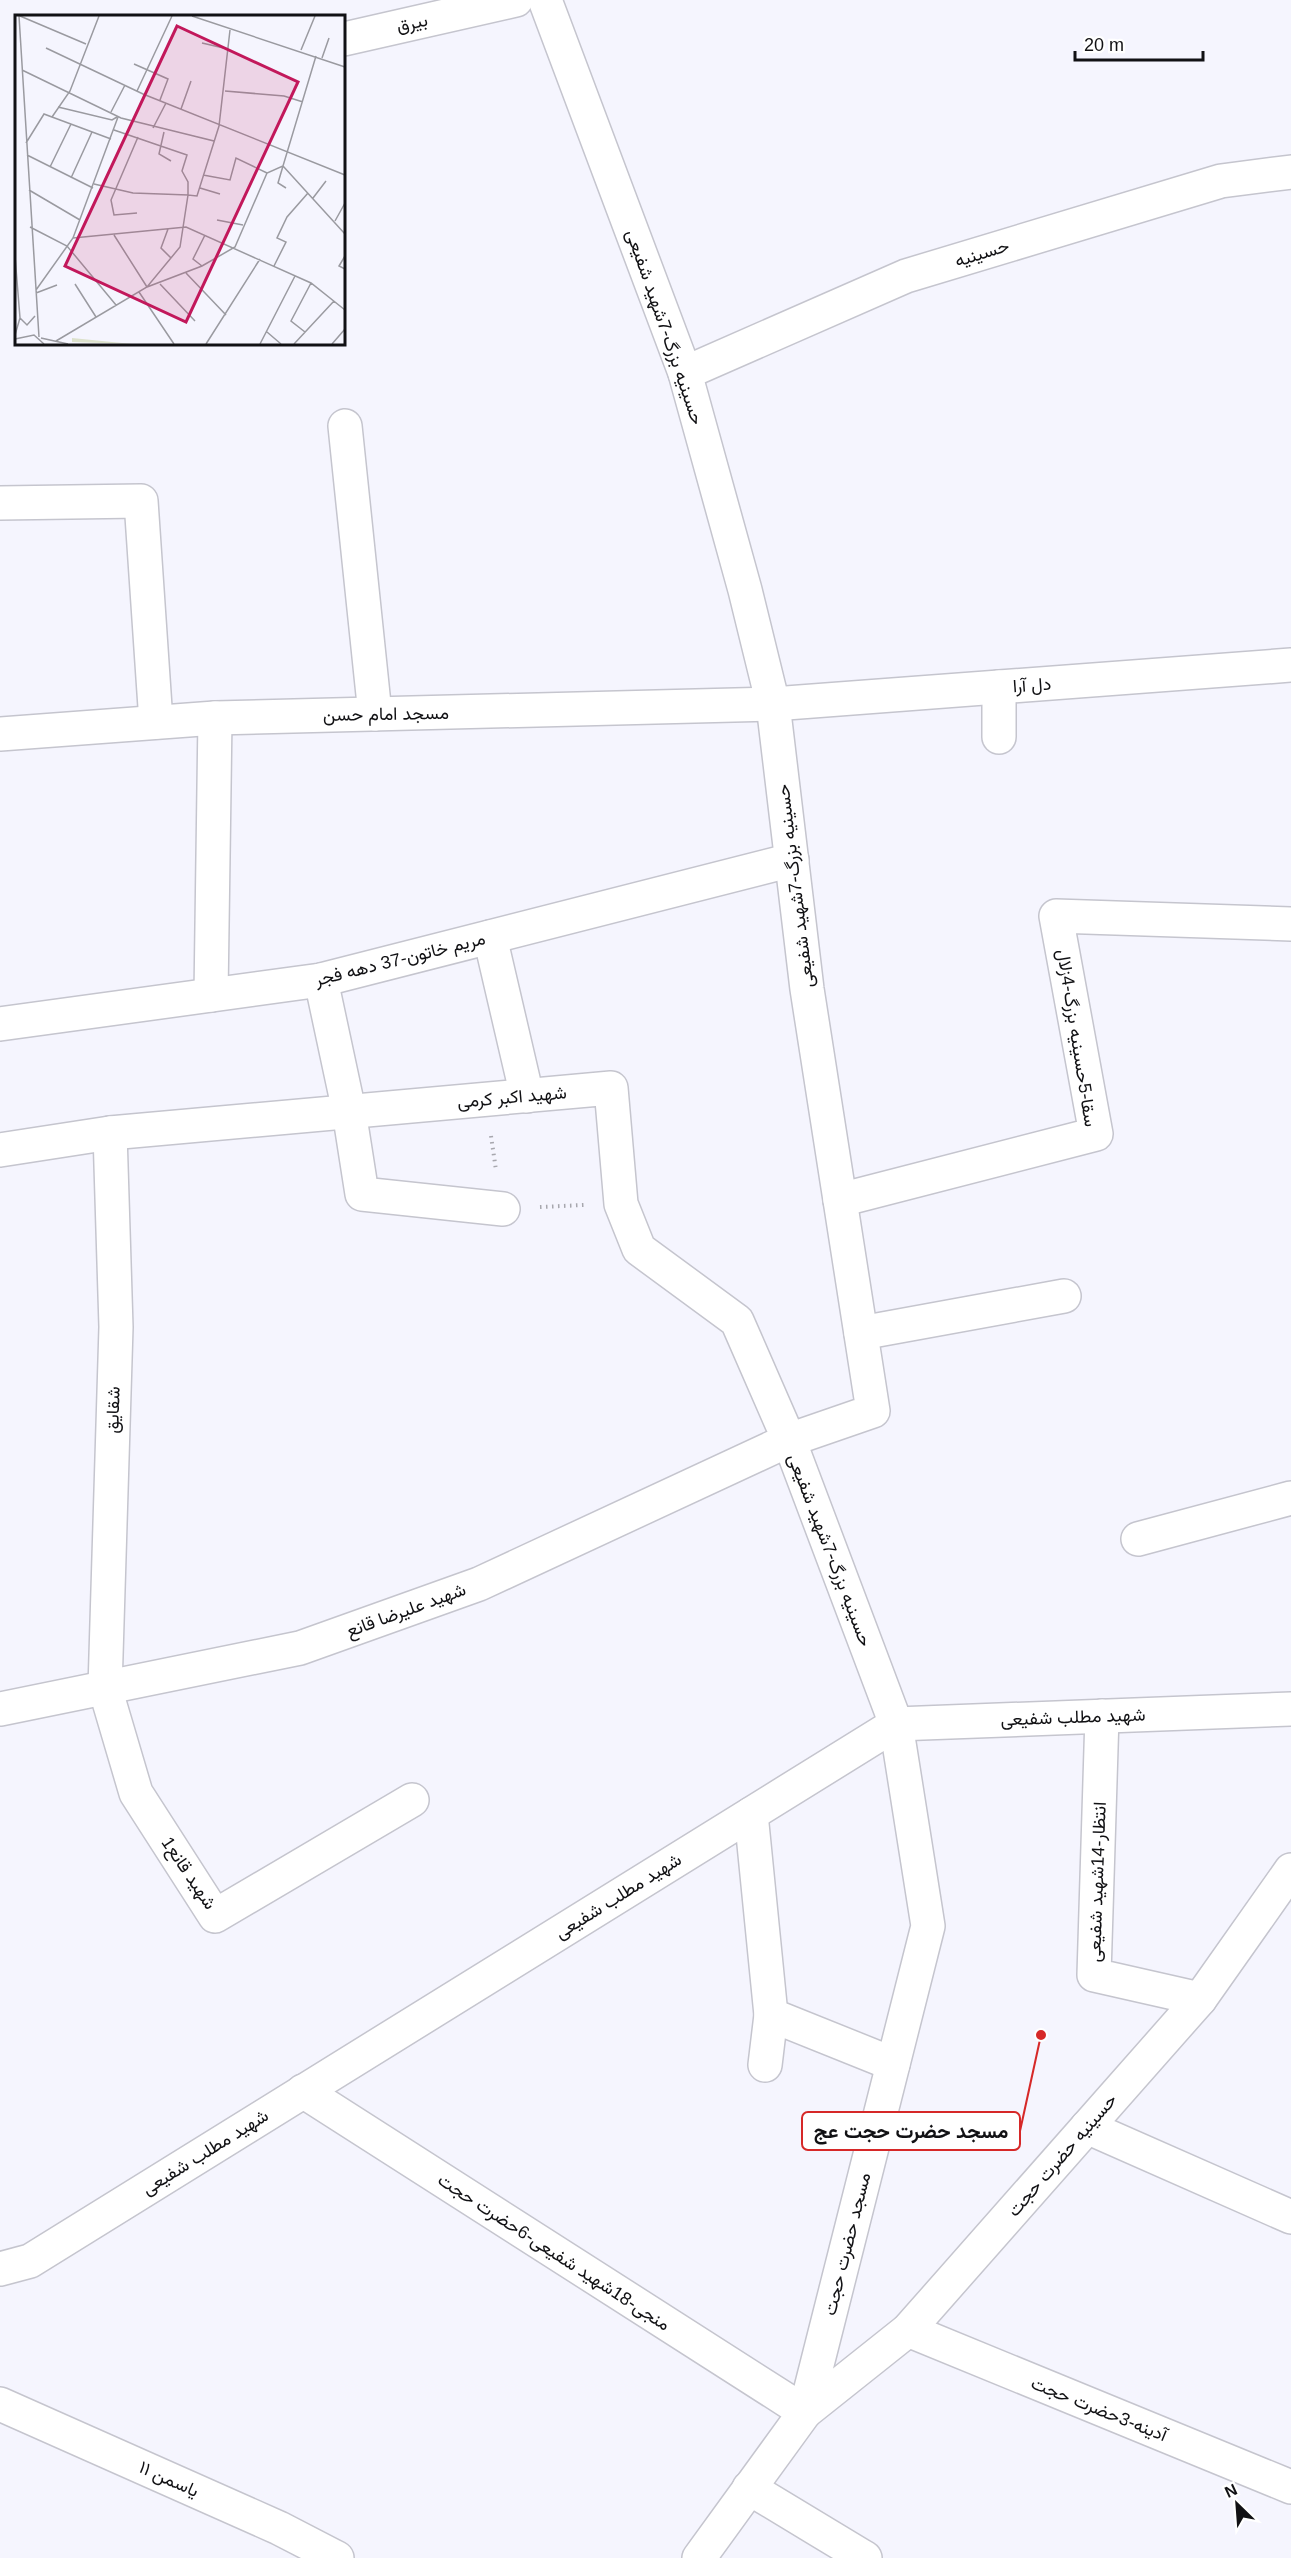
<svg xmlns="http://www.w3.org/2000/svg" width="1291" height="2558" viewBox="0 0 1291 2558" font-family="Helvetica,Vazirmatn,sans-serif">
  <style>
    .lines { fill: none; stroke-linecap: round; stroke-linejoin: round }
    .street-casing { stroke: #c5c5ce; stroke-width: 36 }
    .path { stroke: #a7a7ae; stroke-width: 4; stroke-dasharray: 1.5 4.5; stroke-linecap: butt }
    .street { stroke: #fff; stroke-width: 33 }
    .labels { text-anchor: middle; stroke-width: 4.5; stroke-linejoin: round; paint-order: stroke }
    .street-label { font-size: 18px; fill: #111114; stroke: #fff }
    .inset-road { fill: none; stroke: #9a9aa0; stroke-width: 1.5 }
    .view { fill: #c2185b; fill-opacity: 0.15; stroke: #c2185b; stroke-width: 3 }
    .inset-edge { fill: none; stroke: #111114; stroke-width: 3 }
    .leader { fill: none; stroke: #d62828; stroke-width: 2 }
    .callout-dot { fill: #d62828; stroke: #fff; stroke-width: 2 }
    .callout { fill: #fff; stroke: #d62828; stroke-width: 2 }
    .callout-label { font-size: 20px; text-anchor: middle; font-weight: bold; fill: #111114 }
  </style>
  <rect width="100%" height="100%" fill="#f5f5fe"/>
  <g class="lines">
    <defs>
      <g id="street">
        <path d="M 545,0 L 685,373 L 745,590 L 773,704 L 807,989 L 873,1411 L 789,1440 L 896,1724 L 928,1926 L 805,2412 L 699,2558"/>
        <path d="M 344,39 L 516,0"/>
        <path d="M 685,373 L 906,276 L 1221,181 L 1291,172"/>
        <path d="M 345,426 L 375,714"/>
        <path d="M 0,503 L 141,501 L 156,722"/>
        <path d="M 0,734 L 215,718 L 773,704 L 1291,665"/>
        <path d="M 999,737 L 999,687"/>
        <path d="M 490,937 L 527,1096"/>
        <path d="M 321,980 L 349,1111 L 362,1194 L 503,1209"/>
        <path d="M 211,995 L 215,718"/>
        <path d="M 0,1024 L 321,980 L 792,860"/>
        <path d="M 110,1133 L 116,1327 L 105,1688 L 136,1793 L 215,1916 L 412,1800"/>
        <path d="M 0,1150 L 110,1133 L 611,1088 L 621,1204 L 639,1249 L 737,1321 L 789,1440 L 479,1584 L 300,1648 L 0,1709"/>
        <path d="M 840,1200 L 1096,1134 L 1056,916 L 1291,924"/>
        <path d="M 861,1333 L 1064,1296"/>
        <path d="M 1138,1539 L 1291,1498"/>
        <path d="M 1102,1716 L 1094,1975 L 1200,1999"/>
        <path d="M 751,1814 L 771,2015 L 893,2064"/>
        <path d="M 765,2065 L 771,2015"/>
        <path d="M 303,2091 L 805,2412 L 908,2330 L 1200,1999 L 1291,1870"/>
        <path d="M 1087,2127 L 1291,2217"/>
        <path d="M 0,2269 L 30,2261 L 896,1724 L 1291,1709"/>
        <path d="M 908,2330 L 1291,2487"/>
        <path d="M 0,2404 L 279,2528 L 337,2558"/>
        <path d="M 749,2488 L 865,2558"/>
      </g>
    </defs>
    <use href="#street" class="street-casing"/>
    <g class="path">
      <path d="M 491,1136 L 496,1170"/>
      <path d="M 540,1207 L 584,1205"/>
    </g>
    <use href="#street" class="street"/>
  </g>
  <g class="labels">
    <g class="street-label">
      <text transform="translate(412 23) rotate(-13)" y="6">بیرق</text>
      <text transform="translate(982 253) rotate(-17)" y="6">حسینیه</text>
      <text transform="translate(665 327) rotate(71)" y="6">حسینیه بزرگ-7شهید شفیعی</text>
      <text transform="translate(1032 685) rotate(-4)" y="6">دل آرا</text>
      <text transform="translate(386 714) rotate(-1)" y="6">مسجد امام حسن</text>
      <text transform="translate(795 886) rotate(-97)" y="6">حسینیه بزرگ-7شهید شفیعی</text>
      <text transform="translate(400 959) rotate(-14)" y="6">مریم خاتون-37 دهه فجر</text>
      <text transform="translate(1077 1038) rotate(81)" y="6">سقا-5حسینیه بزرگ-4زلال</text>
      <text transform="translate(512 1097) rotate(-5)" y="6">شهید اکبر کرمی</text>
      <text transform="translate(113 1410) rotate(-88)" y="6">شقایق</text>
      <text transform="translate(830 1550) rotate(69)" y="6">حسینیه بزرگ-7شهید شفیعی</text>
      <text transform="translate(406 1610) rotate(-20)" y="6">شهید علیرضا قانع</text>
      <text transform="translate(1073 1717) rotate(-2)" y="6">شهید مطلب شفیعی</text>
      <text transform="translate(189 1873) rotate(56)" y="6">1شهید قانع</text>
      <text transform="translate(1097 1882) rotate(-88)" y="6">انتظار-14شهید شفیعی</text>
      <text transform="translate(618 1896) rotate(-32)" y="6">شهید مطلب شفیعی</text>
      <text transform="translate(205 2152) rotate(-32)" y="6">شهید مطلب شفیعی</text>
      <text transform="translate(1062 2155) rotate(-49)" y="6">حسینیه حضرت حجت</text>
      <text transform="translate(847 2244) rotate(-76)" y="6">مسجد حضرت حجت</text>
      <text transform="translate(554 2252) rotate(33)" y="6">منجی-18شهید شفیعی-6حضرت حجت</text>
      <text transform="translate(1099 2409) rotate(22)" y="6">آدینه-3حضرت حجت</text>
      <text transform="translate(169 2479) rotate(24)" y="6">یاسمن ۱۱</text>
    </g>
  </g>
  <g transform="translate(15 15)">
    <rect width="330" height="330" fill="#f5f5fe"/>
    <path d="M 57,323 L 117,329 L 116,329 L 57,327 Z" fill="#dce1cc"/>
    <path class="inset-road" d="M 4,1 L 24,322M 5,1 L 71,29M 177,1 L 330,52M 187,28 L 213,34M 31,33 L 128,79 L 330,160M 286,35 L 300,1M 307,43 L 314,23M 119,49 L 153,64 L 145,85M 7,55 L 106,103 L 199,126M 122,76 L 157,1M 210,76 L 269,81 L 288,87M 43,92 L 97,105 L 102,102M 166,94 L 176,66M 96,97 L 110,70M 37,102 L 96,124M 138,113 L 151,88M 149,117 L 144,139 L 156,146M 11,128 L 29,99 L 37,102 L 55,76 L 84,1M 12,140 L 78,173M 268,151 L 330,219M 268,151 L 263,168 L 271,173M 35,152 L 56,109M 188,160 L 215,165 L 221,143 L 252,158M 56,163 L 77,117M 79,169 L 118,178 L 173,180 L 173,167 L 167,156 L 172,140 L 99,115M 185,173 L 205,179M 14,175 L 65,205M 298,183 L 311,166M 122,198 L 99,200 L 96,185 L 123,122M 202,205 L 228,210M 320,206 L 330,188M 15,212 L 52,231 L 101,290M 153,214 L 146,233 L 156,243M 99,220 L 132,272 L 187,251 L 220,232 L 252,158 L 268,151 L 301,41M 58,223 L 171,212 L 296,268 L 330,295M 0,241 L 5,303 L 0,320M 330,241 L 324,251 L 330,254M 187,251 L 178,244 L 190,220M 259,251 L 271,227 L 262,223 L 272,202 L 293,178M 171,258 L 211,300M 60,269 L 81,302M 145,269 L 180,306M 21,275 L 58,223 L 103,102M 124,277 L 159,329M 21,278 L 42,270M 5,303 L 12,310 L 20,301M 252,317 L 266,329M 290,317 L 276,306 L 296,268M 26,323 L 53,329M 0,324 L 19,320 L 29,329M 41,326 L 132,272 L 165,232 L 173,180 L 182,181 L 204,111 L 215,15M 191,329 L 245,244M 245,329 L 280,261M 279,329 L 319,286M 317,329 L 330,314"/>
    <path class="view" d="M 162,11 L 283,67 L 171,307 L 50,251 Z"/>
    <rect width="330" height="330" class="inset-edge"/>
  </g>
  <path class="leader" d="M1041 2035L1020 2131"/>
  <circle class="callout-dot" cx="1041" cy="2035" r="6"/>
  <rect class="callout" x="802" y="2112" width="218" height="38" rx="6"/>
  <g class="callout-label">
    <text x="911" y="2138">مسجد حضرت حجت عج</text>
  </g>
  <g transform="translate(1237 2504) rotate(335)" stroke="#ffffff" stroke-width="4.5" paint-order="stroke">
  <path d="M0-4.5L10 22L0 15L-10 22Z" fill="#111114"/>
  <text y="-9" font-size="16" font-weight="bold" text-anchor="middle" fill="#111114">N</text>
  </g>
  <path d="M1075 51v9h128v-9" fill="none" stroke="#111114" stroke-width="3"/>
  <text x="1084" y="51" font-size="18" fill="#111114" stroke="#ffffff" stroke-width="4.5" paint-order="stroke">20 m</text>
</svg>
